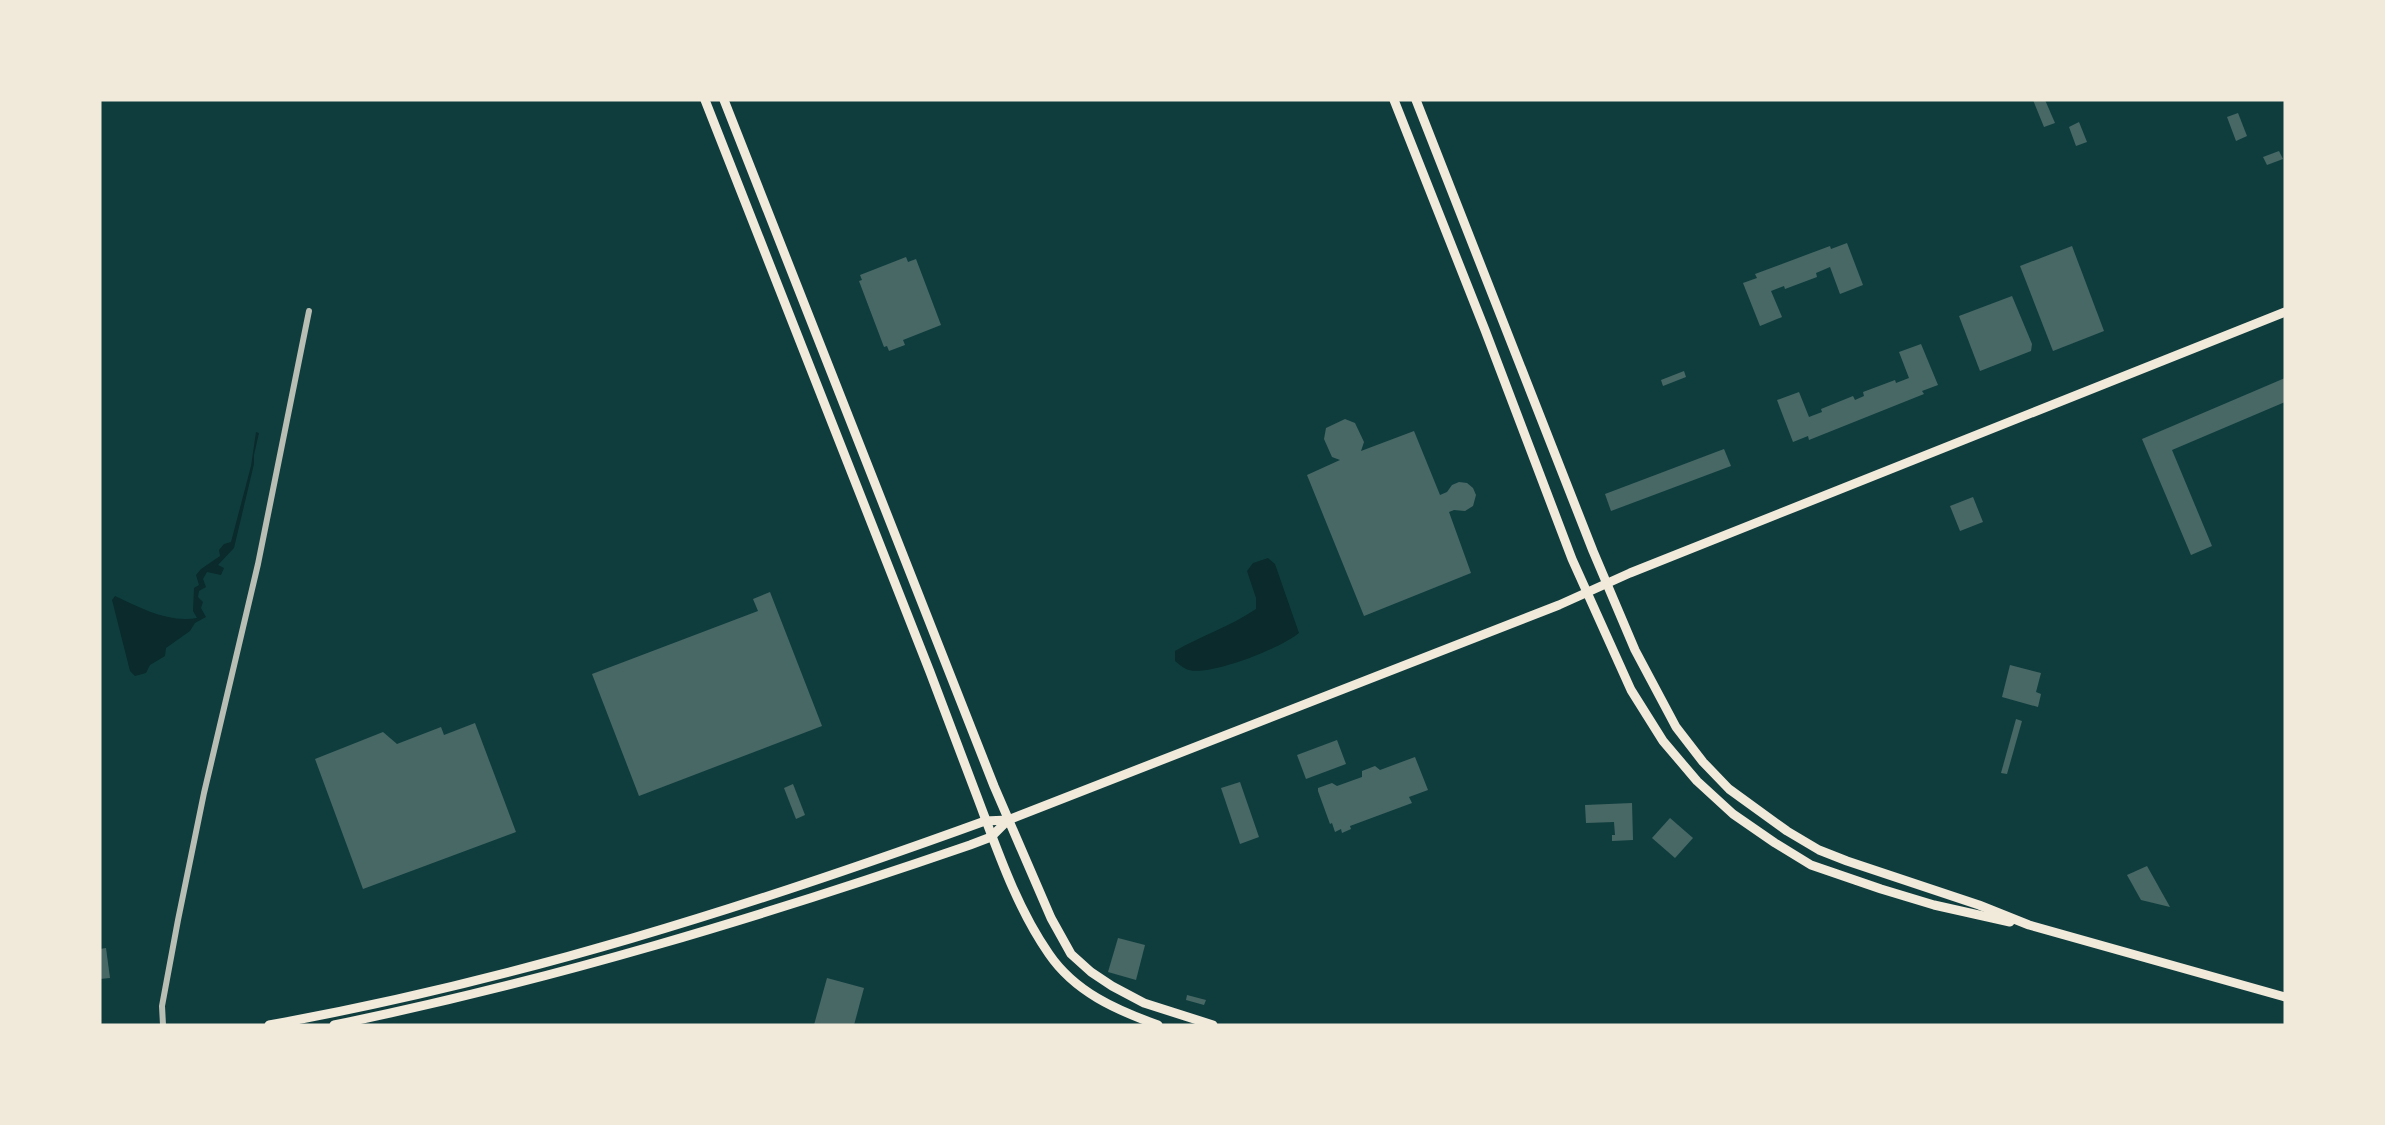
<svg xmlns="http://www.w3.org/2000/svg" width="2385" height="1125" viewBox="0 0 2385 1125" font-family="'Nunito Sans',sans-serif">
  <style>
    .water { fill: #0a2a2b }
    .building { fill: #486865 }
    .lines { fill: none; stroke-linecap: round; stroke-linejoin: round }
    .minor { stroke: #b8beb3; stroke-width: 6 }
    .secondary { stroke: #f1e9da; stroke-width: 9 }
  </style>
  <rect width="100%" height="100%" fill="#0f3d3e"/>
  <g class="water">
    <path d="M 256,432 L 259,433 L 254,455 L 254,464 L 234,548 L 218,565 L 224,568 L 221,575 L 207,572 L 203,579 L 206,587 L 199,591 L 198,597 L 203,602 L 201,608 L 206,617 L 195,623 L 190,631 L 166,648 L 165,656 L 150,665 L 146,673 L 135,676 L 130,671 L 112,600 L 115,596 C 141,608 168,623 197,618 L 193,611 L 194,588 L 199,585 L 196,575 L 201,569 L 220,556 L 219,550 L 224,544 L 231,542 L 251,466 Z"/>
    <path d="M 1268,558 L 1275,564 L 1299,633 C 1281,648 1212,676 1189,670 C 1184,669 1179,664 1175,661 L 1175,651 C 1201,636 1231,626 1256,609 L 1256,598 L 1247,571 L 1253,563 Z"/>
  </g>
  <g class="building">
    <path d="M 2033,100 L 2045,100 L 2055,123 L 2044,127 Z"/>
    <path d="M 2238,113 L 2247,136 L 2236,141 L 2227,117 Z"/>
    <path d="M 2079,122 L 2087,142 L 2076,146 L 2069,127 Z"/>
    <path d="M 2279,151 L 2283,159 L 2267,165 L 2263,157 Z"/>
    <path d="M 1847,243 L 1863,285 L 1840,294 L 1830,267 L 1816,273 L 1817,277 L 1785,289 L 1784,286 L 1771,291 L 1782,317 L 1760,326 L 1743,283 L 1757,278 L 1755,274 L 1830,246 L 1831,249 Z"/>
    <path d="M 2072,246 L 2104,331 L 2053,351 L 2020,266 Z"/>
    <path d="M 906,257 L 908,262 L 916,259 L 941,325 L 903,340 L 905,345 L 889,351 L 887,346 L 884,347 L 859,281 L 862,280 L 860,275 Z"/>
    <path d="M 2012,296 L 2032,344 L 2031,351 L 1980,371 L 1959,316 Z"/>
    <path d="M 1921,344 L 1938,385 L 1922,391 L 1924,394 L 1809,440 L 1808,436 L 1793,442 L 1777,400 L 1799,392 L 1809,417 L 1822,412 L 1821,409 L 1853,396 L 1855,400 L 1864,396 L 1863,392 L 1895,380 L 1896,383 L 1909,378 L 1899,352 Z"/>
    <path d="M 1684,371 L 1686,377 L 1663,386 L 1661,380 Z"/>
    <path d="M 2285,378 L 2285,402 L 2172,450 L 2212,546 L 2191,555 L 2142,439 Z"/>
    <path d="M 1345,419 L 1355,423 L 1364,442 L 1361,451 L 1414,431 L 1440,495 L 1447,492 L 1452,485 L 1459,482 L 1467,483 L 1473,488 L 1476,495 L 1473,506 L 1465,511 L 1454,510 L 1449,512 L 1471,573 L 1364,616 L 1307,475 L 1340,460 L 1332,457 L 1324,439 L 1326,428 Z"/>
    <path d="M 1724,449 L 1731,466 L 1611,511 L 1605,494 Z"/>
    <path d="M 1973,497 L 1983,522 L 1960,531 L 1950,506 Z"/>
    <path d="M 770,592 L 822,726 L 639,796 L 592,674 L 758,611 L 753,599 Z"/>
    <path d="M 2010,665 L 2041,673 L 2036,692 L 2041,694 L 2038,707 L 2002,697 Z"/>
    <path d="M 2016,719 L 2022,721 L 2007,774 L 2001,773 Z"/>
    <path d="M 475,723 L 516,832 L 363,889 L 315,759 L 383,732 L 397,744 L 441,727 L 444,735 Z"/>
    <path d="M 1337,740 L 1346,764 L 1306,779 L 1297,755 Z"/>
    <path d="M 1415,757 L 1428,790 L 1409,797 L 1412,803 L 1350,826 L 1351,829 L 1342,833 L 1341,829 L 1335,832 L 1332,823 L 1330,824 L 1318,791 L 1318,788 L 1332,783 L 1337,786 L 1362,777 L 1362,771 L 1375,766 L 1380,770 Z"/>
    <path d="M 1240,782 L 1259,837 L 1240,844 L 1221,788 Z"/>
    <path d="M 793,784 L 805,815 L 796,819 L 784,788 Z"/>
    <path d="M 1632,803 L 1633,840 L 1612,841 L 1612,835 L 1615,835 L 1614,822 L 1586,823 L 1585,805 Z"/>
    <path d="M 1670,818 L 1693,838 L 1675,858 L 1652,838 Z"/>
    <path d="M 2147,866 L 2170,907 L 2141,900 L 2127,875 Z"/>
    <path d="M 1118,938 L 1145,945 L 1136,980 L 1108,972 Z"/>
    <path d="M 106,948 L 110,978 L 100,979 L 100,949 Z"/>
    <path d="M 827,978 L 864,988 L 854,1025 L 814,1025 Z"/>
    <path d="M 1187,995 L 1206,1000 L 1204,1005 L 1186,1000 Z"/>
  </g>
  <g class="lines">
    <path class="minor" d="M 163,1025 L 162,1006 L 178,920 L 204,793 L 258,564 L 309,311"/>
    <g class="secondary">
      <path d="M 705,100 C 781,290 855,481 930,672 C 945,711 960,751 975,791 C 996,846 1015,905 1049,954 C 1075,992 1116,1010 1158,1025"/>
      <path d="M 724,100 L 994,786 L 1051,918 L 1071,954 L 1091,972 L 1112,986 L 1144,1003 L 1213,1025"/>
      <path d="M 1394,100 L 1485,330 L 1572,559 L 1631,690 L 1663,741 L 1697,781 L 1733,814 L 1775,843 L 1811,865 L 1881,889 L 1934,905 L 2010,922"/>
      <path d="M 1416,100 L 1593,551 L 1635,650 L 1676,727 L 1703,762 L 1729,789 L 1787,831 L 1819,850 L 1847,861 L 1979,905 L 2029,925 L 2285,997"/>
      <path d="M 269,1025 C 515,981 751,906 985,821 L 1008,820 L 1559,605 L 1630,573 L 2285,312"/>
      <path d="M 334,1025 C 550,981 761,917 970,845 L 991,837 L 1008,820"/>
    </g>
  </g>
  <rect width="2385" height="1125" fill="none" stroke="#f1e9da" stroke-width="203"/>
</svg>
